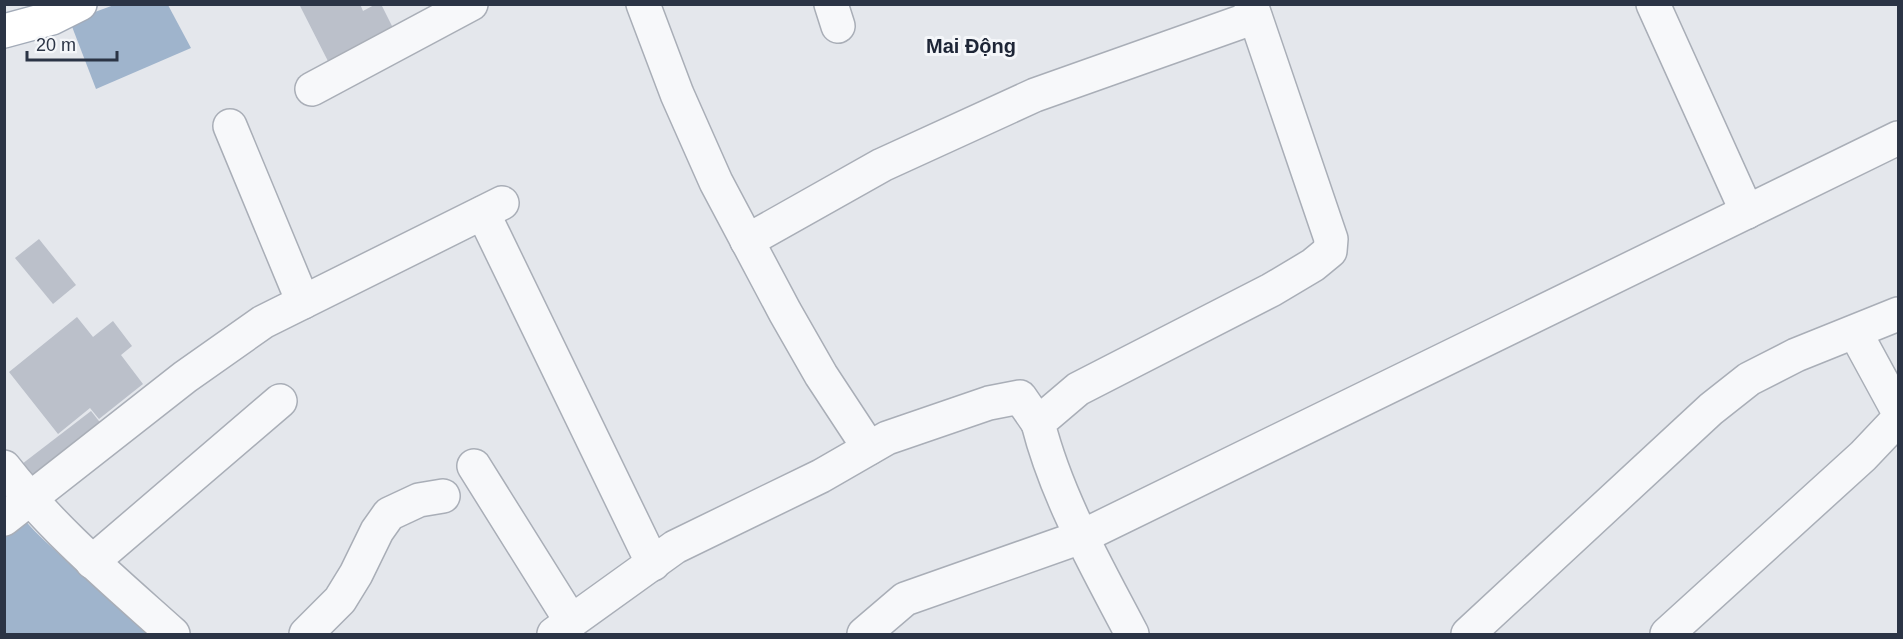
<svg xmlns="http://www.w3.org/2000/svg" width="1903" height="639" viewBox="0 0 1903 639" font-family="Arial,sans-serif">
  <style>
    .water { fill: #9fb4cc }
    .building { fill: #bbc0ca }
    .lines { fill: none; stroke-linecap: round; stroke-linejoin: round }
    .minor-casing { stroke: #a9aeb7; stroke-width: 36 }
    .major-casing { stroke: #a3abb8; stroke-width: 36 }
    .minor { stroke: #f7f8fa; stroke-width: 33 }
    .major { stroke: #fff; stroke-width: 33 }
    .labels { text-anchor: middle; stroke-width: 6; stroke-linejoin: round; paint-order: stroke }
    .quarter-label { font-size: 20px; font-weight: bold; fill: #1d2536; stroke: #f4f6f9 }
  </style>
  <rect width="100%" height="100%" fill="#e4e7ec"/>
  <g class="water">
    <path d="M 114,5 L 168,5 L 191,48 L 96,89 L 71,24 L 73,20 Z"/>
    <path d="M 4,487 C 14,513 37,534 57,552 C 87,581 119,607 151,634 L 5,634 Z"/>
  </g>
  <g class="building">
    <path d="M 299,4 L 360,4 L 363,11 L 376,4 L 381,4 L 397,36 L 332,69 Z"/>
    <path d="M 39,239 L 76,285 L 53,304 L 15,258 Z"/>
    <path d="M 77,317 L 93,337 L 113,321 L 132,346 L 121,355 L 143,384 L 99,419 L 90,408 L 58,434 L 9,372 Z"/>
    <path d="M 91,411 L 106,430 L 37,484 L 22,464 Z"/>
  </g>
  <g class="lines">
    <defs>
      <g id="minor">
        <path d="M 643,4 L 677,94 L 716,182 L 785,312 L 821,375 L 869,448"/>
        <path d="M 831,4 L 838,26"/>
        <path d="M 1653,4 L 1747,212"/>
        <path d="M 312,89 L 471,4"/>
        <path d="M 230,126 L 303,302"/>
        <path d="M 483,213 L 653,564"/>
        <path d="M 747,241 L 882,165 L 1035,95 L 1255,17"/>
        <path d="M 1855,332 L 1898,411"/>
        <path d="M 474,466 L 571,621"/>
        <path d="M 4,467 C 53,530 114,581 173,634"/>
        <path d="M 4,519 L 185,377 L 263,322 L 502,203"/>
        <path d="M 92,562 L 280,401"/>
        <path d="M 306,634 L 340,600 L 356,574 L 377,531 L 389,514 L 419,500 L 443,496"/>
        <path d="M 554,634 L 675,547 L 821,476 L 887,438 L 989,403 L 1020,397 L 1038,423"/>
        <path d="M 864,634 L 905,599 L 1081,537 L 1898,138"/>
        <path d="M 1132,634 C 1097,567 1057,498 1038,423 L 1078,389 L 1271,290 L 1313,265 L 1330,251 L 1331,239 L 1251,4"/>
        <path d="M 1468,634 L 1711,409 L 1749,379 L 1796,355 L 1898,314"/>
        <path d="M 1667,634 L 1863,456 L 1898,419"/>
      </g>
      <path id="major" d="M 4,31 L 52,18 L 80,4"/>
    </defs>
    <use href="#minor" class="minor-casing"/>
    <use href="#major" class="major-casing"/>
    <use href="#minor" class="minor"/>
    <use href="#major" class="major"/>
  </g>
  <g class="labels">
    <g class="quarter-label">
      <text x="971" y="53">Mai Động</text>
    </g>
  </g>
  <rect width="1903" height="639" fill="none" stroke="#2b3445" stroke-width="12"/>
  <path d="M27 51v9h90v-9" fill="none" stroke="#2b3445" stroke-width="3"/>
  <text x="36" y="51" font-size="18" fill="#2b3445" stroke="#f4f6f9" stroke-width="4.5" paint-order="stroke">20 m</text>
</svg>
